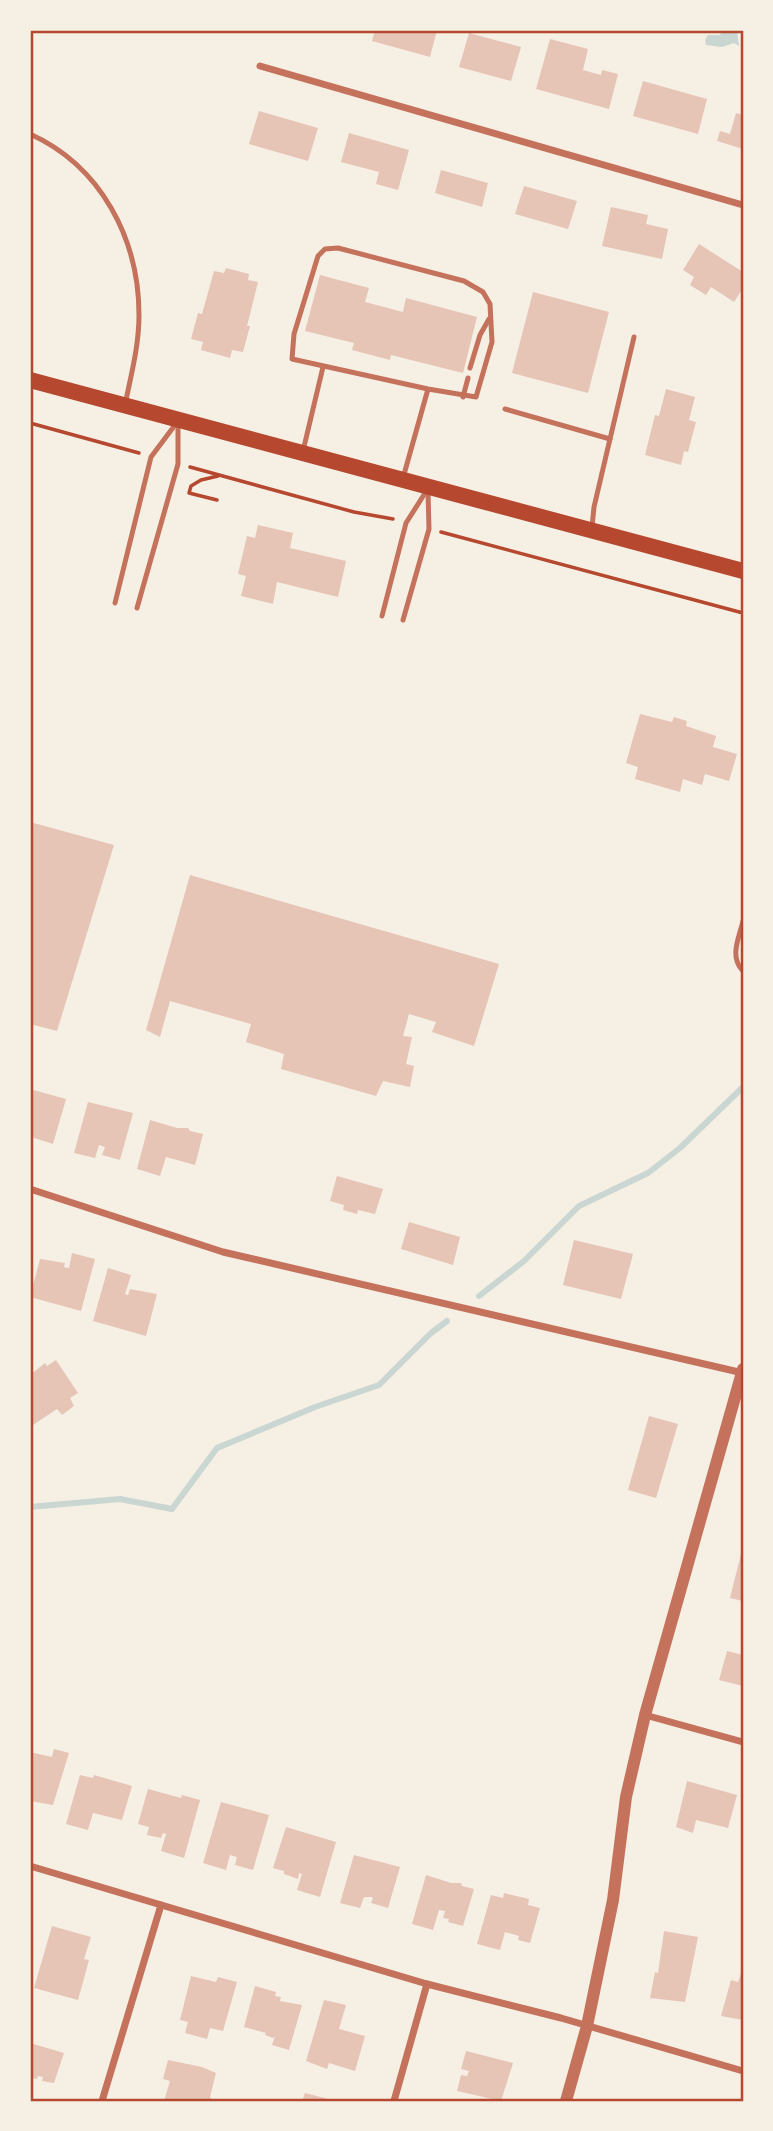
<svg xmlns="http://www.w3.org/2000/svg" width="773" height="2131" viewBox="0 0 773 2131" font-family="'Source Sans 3',sans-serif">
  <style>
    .water { fill: #c9d6d2 }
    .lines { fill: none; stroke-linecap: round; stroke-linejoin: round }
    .stream { stroke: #c9d6d2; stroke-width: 6 }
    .building { fill: #e6c5b7 }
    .path { stroke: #b5482f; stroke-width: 3.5 }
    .service { stroke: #c5725c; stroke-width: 5 }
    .minor { stroke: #c5725c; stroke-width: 7 }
    .tertiary { stroke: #c5725c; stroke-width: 12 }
    .primary { stroke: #b5482f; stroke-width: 16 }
    .neatline { fill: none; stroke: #b5482f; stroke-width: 2.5 }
  </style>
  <rect width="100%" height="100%" fill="#f6efe4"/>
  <path class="water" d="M 726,30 L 737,31 L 739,46 L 734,43 L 722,47 L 706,45 L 705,40 L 708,35 L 719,35 Z"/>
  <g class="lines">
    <g class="stream">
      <path d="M 479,1296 L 524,1261 L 579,1206 L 648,1173 L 680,1148 L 742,1088"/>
      <path d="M 30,1507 L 120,1499 L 172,1509 L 217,1448 L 315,1407 L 379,1385 L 431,1333 L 447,1321"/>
    </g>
  </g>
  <g class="building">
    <path d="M 375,30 L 437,30 L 430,57 L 372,41 Z"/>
    <path d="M 469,33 L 521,47 L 511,81 L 459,67 Z"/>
    <path d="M 550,39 L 588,49 L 583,70 L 601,75 L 602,70 L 618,74 L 609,109 L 536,89 Z"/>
    <path d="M 643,81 L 707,99 L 698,134 L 633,116 Z"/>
    <path d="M 259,111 L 318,128 L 308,161 L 249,144 Z"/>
    <path d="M 736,113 L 743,115 L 743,149 L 717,141 L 720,131 L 730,134 Z"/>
    <path d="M 349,133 L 409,150 L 398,190 L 376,184 L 379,172 L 341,162 Z"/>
    <path d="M 441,170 L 488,183 L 482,207 L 435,193 Z"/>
    <path d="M 524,186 L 577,201 L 568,229 L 515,214 Z"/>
    <path d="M 611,207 L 648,215 L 646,224 L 668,229 L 662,259 L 602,246 Z"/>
    <path d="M 699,244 L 743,272 L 743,288 L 734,302 L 711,287 L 706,295 L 690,285 L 694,277 L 683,270 Z"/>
    <path d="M 226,268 L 249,274 L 248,280 L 258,282 L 247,326 L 250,326 L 243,352 L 232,350 L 230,358 L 201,350 L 203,342 L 191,339 L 198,313 L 202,314 L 214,271 L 224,273 Z"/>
    <path d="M 320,275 L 369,288 L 365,302 L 403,312 L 406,298 L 477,317 L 463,373 L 391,355 L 390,360 L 352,350 L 354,343 L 305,331 Z"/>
    <path d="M 533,292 L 609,312 L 588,393 L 512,373 Z"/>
    <path d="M 666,389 L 695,397 L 689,420 L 696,422 L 688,452 L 684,451 L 681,465 L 645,455 L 655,415 L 659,416 Z"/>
    <path d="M 258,525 L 293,533 L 290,548 L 346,561 L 338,597 L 277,582 L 273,604 L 241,596 L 246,576 L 238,574 L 247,536 L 255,538 Z"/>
    <path d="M 640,714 L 672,722 L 674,717 L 687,721 L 686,726 L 716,736 L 713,747 L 737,754 L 729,781 L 705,774 L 702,785 L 683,779 L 680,792 L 635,779 L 638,767 L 626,763 Z"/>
    <path d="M 30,822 L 114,845 L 57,1031 L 30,1024 Z"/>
    <path d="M 190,875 L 499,964 L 474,1046 L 432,1032 L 436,1022 L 409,1014 L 403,1036 L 412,1037 L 406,1064 L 414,1066 L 410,1087 L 383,1081 L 376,1096 L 281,1069 L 284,1054 L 246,1042 L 251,1024 L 170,1001 L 160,1037 L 146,1030 Z"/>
    <path d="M 30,1089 L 66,1099 L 53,1144 L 31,1137 L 32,1131 L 30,1131 Z"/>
    <path d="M 88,1102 L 133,1113 L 120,1160 L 102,1155 L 105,1147 L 99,1145 L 95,1158 L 74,1153 Z"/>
    <path d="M 150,1120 L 177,1128 L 188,1128 L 190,1131 L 203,1134 L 195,1165 L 166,1157 L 160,1176 L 137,1169 Z"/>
    <path d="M 337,1176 L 383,1189 L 375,1214 L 358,1210 L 357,1214 L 343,1210 L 344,1205 L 330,1201 Z"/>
    <path d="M 409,1222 L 460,1237 L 453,1265 L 401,1249 Z"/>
    <path d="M 574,1240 L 633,1254 L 621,1299 L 563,1285 Z"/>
    <path d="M 72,1253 L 95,1259 L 81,1311 L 30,1297 L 40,1259 L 65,1263 L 64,1267 L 69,1268 Z"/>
    <path d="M 108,1268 L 131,1275 L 125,1294 L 128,1295 L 130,1289 L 157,1294 L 146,1336 L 93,1321 Z"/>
    <path d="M 56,1360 L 78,1393 L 70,1398 L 74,1406 L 62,1415 L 57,1409 L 30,1427 L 30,1375 L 45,1363 L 47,1366 Z"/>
    <path d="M 649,1416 L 678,1424 L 656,1498 L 628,1490 Z"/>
    <path d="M 742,1550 L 743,1550 L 743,1601 L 730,1598 Z"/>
    <path d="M 727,1651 L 743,1655 L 743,1686 L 719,1680 Z"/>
    <path d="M 54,1749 L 69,1753 L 53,1805 L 30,1801 L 30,1752 L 52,1757 Z"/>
    <path d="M 80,1775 L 93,1778 L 94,1775 L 132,1786 L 122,1820 L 93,1813 L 88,1830 L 66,1824 Z"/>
    <path d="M 687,1781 L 737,1795 L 728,1828 L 696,1820 L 693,1833 L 676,1827 Z"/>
    <path d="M 148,1789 L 181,1798 L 182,1795 L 200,1800 L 184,1858 L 161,1851 L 166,1834 L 163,1833 L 161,1838 L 147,1835 L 149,1827 L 138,1824 Z"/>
    <path d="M 221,1802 L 269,1815 L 253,1870 L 235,1865 L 237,1857 L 230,1855 L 226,1870 L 203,1863 Z"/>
    <path d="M 286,1827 L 336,1842 L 320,1897 L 297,1890 L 302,1874 L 299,1873 L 298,1879 L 284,1874 L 284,1871 L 273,1868 Z"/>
    <path d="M 354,1855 L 400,1867 L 388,1908 L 371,1903 L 373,1898 L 371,1897 L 364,1897 L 360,1908 L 340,1903 Z"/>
    <path d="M 426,1875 L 451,1883 L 461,1883 L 462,1886 L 474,1889 L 463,1926 L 448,1922 L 449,1919 L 443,1918 L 445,1911 L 439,1910 L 433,1930 L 412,1924 Z"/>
    <path d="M 504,1893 L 529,1899 L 528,1905 L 540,1908 L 530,1943 L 518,1940 L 519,1936 L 505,1932 L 500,1950 L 477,1944 L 491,1895 L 503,1898 Z"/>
    <path d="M 52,1926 L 91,1937 L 84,1959 L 89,1960 L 78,2000 L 34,1988 Z"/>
    <path d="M 664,1931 L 698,1937 L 685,2002 L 650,1998 L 655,1972 L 658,1973 Z"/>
    <path d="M 743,1968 L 743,2020 L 721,2016 L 731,1980 L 738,1982 Z"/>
    <path d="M 191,1976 L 216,1982 L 218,1977 L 237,1982 L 223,2031 L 210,2028 L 207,2039 L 185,2033 L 188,2022 L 180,2020 Z"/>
    <path d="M 255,1986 L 276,1992 L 275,1996 L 281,1997 L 280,2001 L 302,2005 L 289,2050 L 272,2045 L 275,2036 L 273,2038 L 265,2035 L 266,2033 L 244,2027 Z"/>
    <path d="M 324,2000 L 346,2005 L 339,2029 L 365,2036 L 355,2071 L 329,2063 L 327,2069 L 306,2061 Z"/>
    <path d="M 30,2043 L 64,2053 L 54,2083 L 42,2081 L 43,2077 L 38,2076 L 37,2079 L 32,2078 L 30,2083 Z"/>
    <path d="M 466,2051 L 513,2063 L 501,2101 L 457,2091 L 461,2075 L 467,2076 L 469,2071 L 461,2069 Z"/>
    <path d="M 168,2060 L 202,2067 L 216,2073 L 210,2097 L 213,2101 L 164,2101 L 170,2081 L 163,2079 Z"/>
    <path d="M 305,2093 L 332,2100 L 332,2101 L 302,2101 Z"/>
  </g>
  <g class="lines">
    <g class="path">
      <path d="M 30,423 L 139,453"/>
      <path d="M 190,467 L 354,512 L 393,519"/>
      <path d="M 217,500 L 189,493 L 191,486 L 201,480 L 218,476"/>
      <path d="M 441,532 L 743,613"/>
    </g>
    <g class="service">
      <path d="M 30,134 C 101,166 139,239 139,315 C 139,346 131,375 125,405"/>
      <path d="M 470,368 L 480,335 L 489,319"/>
      <path d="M 463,397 L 468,378"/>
      <path d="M 505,409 L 610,439"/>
      <path d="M 303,451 L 323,367"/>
      <path d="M 403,478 L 428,389 L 476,397 L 492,342 L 490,304 L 483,292 L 464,281 L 338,248 L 325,249 L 318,256 L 294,334 L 292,359 L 428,389"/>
      <path d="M 592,527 L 594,507 L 634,337"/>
      <path d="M 115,603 L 151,457 L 178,421"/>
      <path d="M 137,608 L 178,464 L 178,421"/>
      <path d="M 382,616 L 406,523 L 427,490"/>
      <path d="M 403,620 L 429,529 L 428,491"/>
      <path d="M 743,921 C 739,938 729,957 743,971"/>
    </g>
    <g class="minor">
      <path d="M 260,66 L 743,205"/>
      <path d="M 30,1189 L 223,1252 L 743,1373"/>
      <path d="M 645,1715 L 743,1742"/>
      <path d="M 30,1866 L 427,1984 L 561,2018 L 743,2071"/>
      <path d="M 102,2101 L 161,1905"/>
      <path d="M 394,2101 L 427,1984"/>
    </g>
    <path class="tertiary" d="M 566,2101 L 587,2026 L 613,1900 L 626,1797 L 645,1715 L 743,1369"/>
    <path class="primary" d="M 30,380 L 743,571"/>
  </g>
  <rect width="773" height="2131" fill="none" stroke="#f6efe4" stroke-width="63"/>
  <rect x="32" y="32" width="710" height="2068" class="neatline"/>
</svg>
